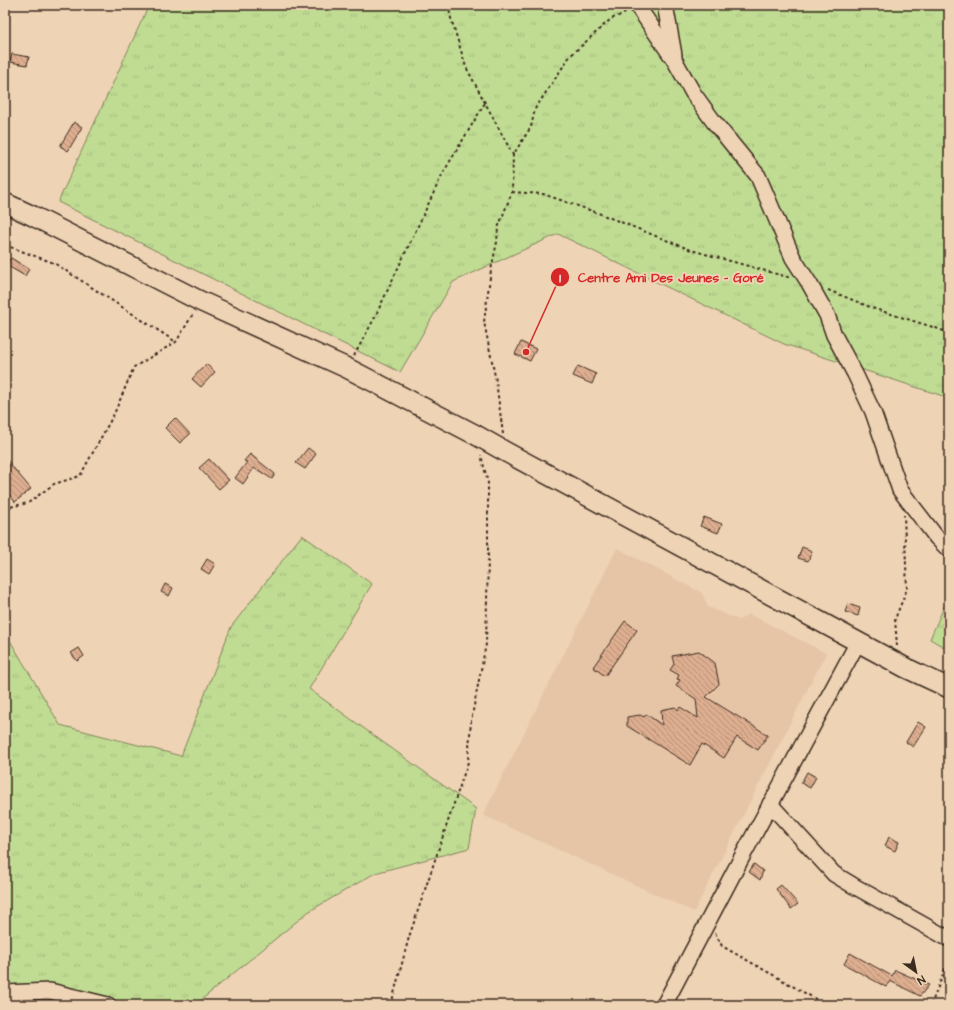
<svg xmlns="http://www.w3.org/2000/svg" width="954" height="1010" viewBox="0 0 954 1010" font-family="'Architects Daughter',sans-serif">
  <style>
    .built { fill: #e6c5a7 }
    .grass { fill: url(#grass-tufts); stroke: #7e8358 }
    .building { fill: url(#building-back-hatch); stroke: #3b2a1e }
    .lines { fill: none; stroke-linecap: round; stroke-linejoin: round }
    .minor-casing { stroke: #3b2a1e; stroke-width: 18 }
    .major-casing { stroke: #3b2a1e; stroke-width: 22 }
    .path { stroke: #3b2a1e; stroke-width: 2; stroke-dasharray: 3 3; stroke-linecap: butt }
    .minor { stroke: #eed3b5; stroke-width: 15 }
    .major { stroke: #eed3b5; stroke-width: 19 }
    .leader { fill: none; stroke: #d62828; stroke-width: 1.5 }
    .callout-dot { fill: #d62828; stroke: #eed3b5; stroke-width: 1.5 }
    .mark-label { font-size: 12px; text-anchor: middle; font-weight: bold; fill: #fff }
    .callout-label { font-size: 13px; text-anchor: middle; font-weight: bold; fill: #d62828; stroke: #eed3b5; stroke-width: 4; stroke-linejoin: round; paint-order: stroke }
  </style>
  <defs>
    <pattern id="grass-tufts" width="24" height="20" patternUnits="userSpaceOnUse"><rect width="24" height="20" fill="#c0dc93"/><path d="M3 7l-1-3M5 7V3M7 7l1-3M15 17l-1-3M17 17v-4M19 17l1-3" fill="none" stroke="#a6bd7e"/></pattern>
    <pattern id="building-back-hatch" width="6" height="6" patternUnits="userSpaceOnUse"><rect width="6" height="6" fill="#deae90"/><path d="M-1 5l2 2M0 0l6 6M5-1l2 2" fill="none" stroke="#b58e75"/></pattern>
  </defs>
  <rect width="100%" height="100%" fill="#eed3b5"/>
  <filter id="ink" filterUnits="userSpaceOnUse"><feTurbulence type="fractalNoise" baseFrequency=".025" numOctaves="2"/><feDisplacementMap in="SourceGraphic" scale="8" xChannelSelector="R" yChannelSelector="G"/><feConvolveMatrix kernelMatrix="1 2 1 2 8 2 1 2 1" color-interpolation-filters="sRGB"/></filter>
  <g filter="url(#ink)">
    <path class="built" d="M 617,548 L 702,593 L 708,607 L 739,620 L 749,614 L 826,653 L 694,912 L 483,815 Z"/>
    <g class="grass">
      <path d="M 149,5 L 949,5 L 949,398 L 784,344 L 558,234 L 453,282 L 400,372 L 58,202 Z"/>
      <path d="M 302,535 L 372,584 L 309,689 L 476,809 L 469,848 L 375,873 L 308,912 L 195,1005 L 108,1005 L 5,990 L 5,632 L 60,725 L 181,756 L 231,627 Z"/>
      <path d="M 949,595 L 949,650 L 930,639 Z"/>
    </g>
    <g class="building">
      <path d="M 12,54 L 29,57 L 27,65 L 10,62 Z"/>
      <path d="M 74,122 L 82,127 L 68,151 L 60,146 Z"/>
      <path d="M 11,258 L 29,269 L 25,276 L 6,265 Z"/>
      <path d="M 521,342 L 536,349 L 530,361 L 515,354 Z"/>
      <path d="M 206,364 L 215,372 L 201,387 L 192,379 Z"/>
      <path d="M 578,366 L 596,374 L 592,384 L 573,376 Z"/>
      <path d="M 175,418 L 190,434 L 180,443 L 165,428 Z"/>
      <path d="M 308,448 L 316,454 L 305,469 L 296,463 Z"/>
      <path d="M 250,454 L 275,474 L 272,479 L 258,470 L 258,471 L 254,468 L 243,484 L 235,478 L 247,462 L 244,461 Z"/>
      <path d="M 5,458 L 31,489 L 15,502 L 5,489 Z"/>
      <path d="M 209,459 L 229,480 L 219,489 L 199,468 Z"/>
      <path d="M 704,517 L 722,524 L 718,533 L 700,526 Z"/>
      <path d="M 802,547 L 812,551 L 808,561 L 798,558 Z"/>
      <path d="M 207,559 L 215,564 L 209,574 L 201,569 Z"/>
      <path d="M 165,584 L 173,588 L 169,596 L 161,592 Z"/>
      <path d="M 848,604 L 860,608 L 858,616 L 845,612 Z"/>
      <path d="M 625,621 L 637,630 L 605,676 L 593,667 Z"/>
      <path d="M 79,648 L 84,656 L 77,661 L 71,653 Z"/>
      <path d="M 699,651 L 715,663 L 719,684 L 706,697 L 768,735 L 758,750 L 737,737 L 724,758 L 702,744 L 690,765 L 627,726 L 627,717 L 640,715 L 644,717 L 646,714 L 662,725 L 661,710 L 675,707 L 678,710 L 680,707 L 698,718 L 696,699 L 676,686 L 680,680 L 677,679 L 679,675 L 670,670 L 674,664 L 672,656 Z"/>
      <path d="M 918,722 L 926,727 L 913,747 L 906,742 Z"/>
      <path d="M 807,772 L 816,777 L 810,788 L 801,783 Z"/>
      <path d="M 889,837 L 899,842 L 895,851 L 885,846 Z"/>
      <path d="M 754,864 L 763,871 L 760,880 L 749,872 Z"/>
      <path d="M 781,885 L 798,904 L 791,909 L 776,889 Z"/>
      <path d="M 850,953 L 892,976 L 895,970 L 929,985 L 920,996 L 890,981 L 886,987 L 844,964 Z"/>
    </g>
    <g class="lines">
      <defs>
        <g id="minor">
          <path d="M 638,5 L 638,7 L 675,61 L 693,93 L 714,122 L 758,176 L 793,258 L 809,283 L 827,315 L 834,335 L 855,374 L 873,412 L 900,490 L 937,538 L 949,550"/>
          <path d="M 667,5 L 666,10 L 674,55"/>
          <path d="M 770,804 L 834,874 L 854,886 L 949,939"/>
          <path d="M 5,993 L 50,991 L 108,1005"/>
          <path d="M 664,1005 L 743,855 L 858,642"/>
        </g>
        <path id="major" d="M 5,203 L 33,216 L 200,301 L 347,368 L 476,435 L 506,452 L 858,642 L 906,668 L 949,688"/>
      </defs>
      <use href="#minor" class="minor-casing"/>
      <use href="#major" class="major-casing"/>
      <g class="path">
        <path d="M 449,5 L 450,15 L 466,67 L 513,155"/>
        <path d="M 512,192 L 543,194 L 598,213 L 691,250 L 791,278"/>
        <path d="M 5,245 L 54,263 L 176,342"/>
        <path d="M 828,290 L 875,309 L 936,328 L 949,333"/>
        <path d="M 354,356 L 374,319 L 443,173 L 485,103"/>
        <path d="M 503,434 L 496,381 L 484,322 L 491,270 L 497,242 L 498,228 L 512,192 L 513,155 L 531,127 L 535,109 L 570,56 L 611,19 L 628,12"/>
        <path d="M 5,508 L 28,503 L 54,484 L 80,476 L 114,414 L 134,367 L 176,342 L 193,314"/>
        <path d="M 897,646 L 895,619 L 907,589 L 904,515"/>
        <path d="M 715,933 L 722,946 L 826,1005"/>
        <path d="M 391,1005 L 409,937 L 468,762 L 471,721 L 486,644 L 488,558 L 488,483 L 481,455"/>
        <path d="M 931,1005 L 949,959"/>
      </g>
      <use href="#minor" class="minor"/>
      <use href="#major" class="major"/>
    </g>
  </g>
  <path class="leader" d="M526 352L560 277"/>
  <g class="callout-dot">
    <circle cx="526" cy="352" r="4"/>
    <circle cx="560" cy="277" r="10"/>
  </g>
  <g class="mark-label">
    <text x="560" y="282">1</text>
  </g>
  <g class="callout-label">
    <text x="671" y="282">Centre Ami Des Jeunes - Goré</text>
  </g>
  <rect width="954" height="1010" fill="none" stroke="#eed3b5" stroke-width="20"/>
  <rect x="10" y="10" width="934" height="990" fill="none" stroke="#3b2a1e" stroke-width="1.5" filter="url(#ink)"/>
  <g transform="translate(916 972) rotate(147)" stroke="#eed3b5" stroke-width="3" paint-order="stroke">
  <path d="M0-3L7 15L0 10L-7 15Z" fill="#3b2a1e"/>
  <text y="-6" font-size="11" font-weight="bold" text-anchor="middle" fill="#3b2a1e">N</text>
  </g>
</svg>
